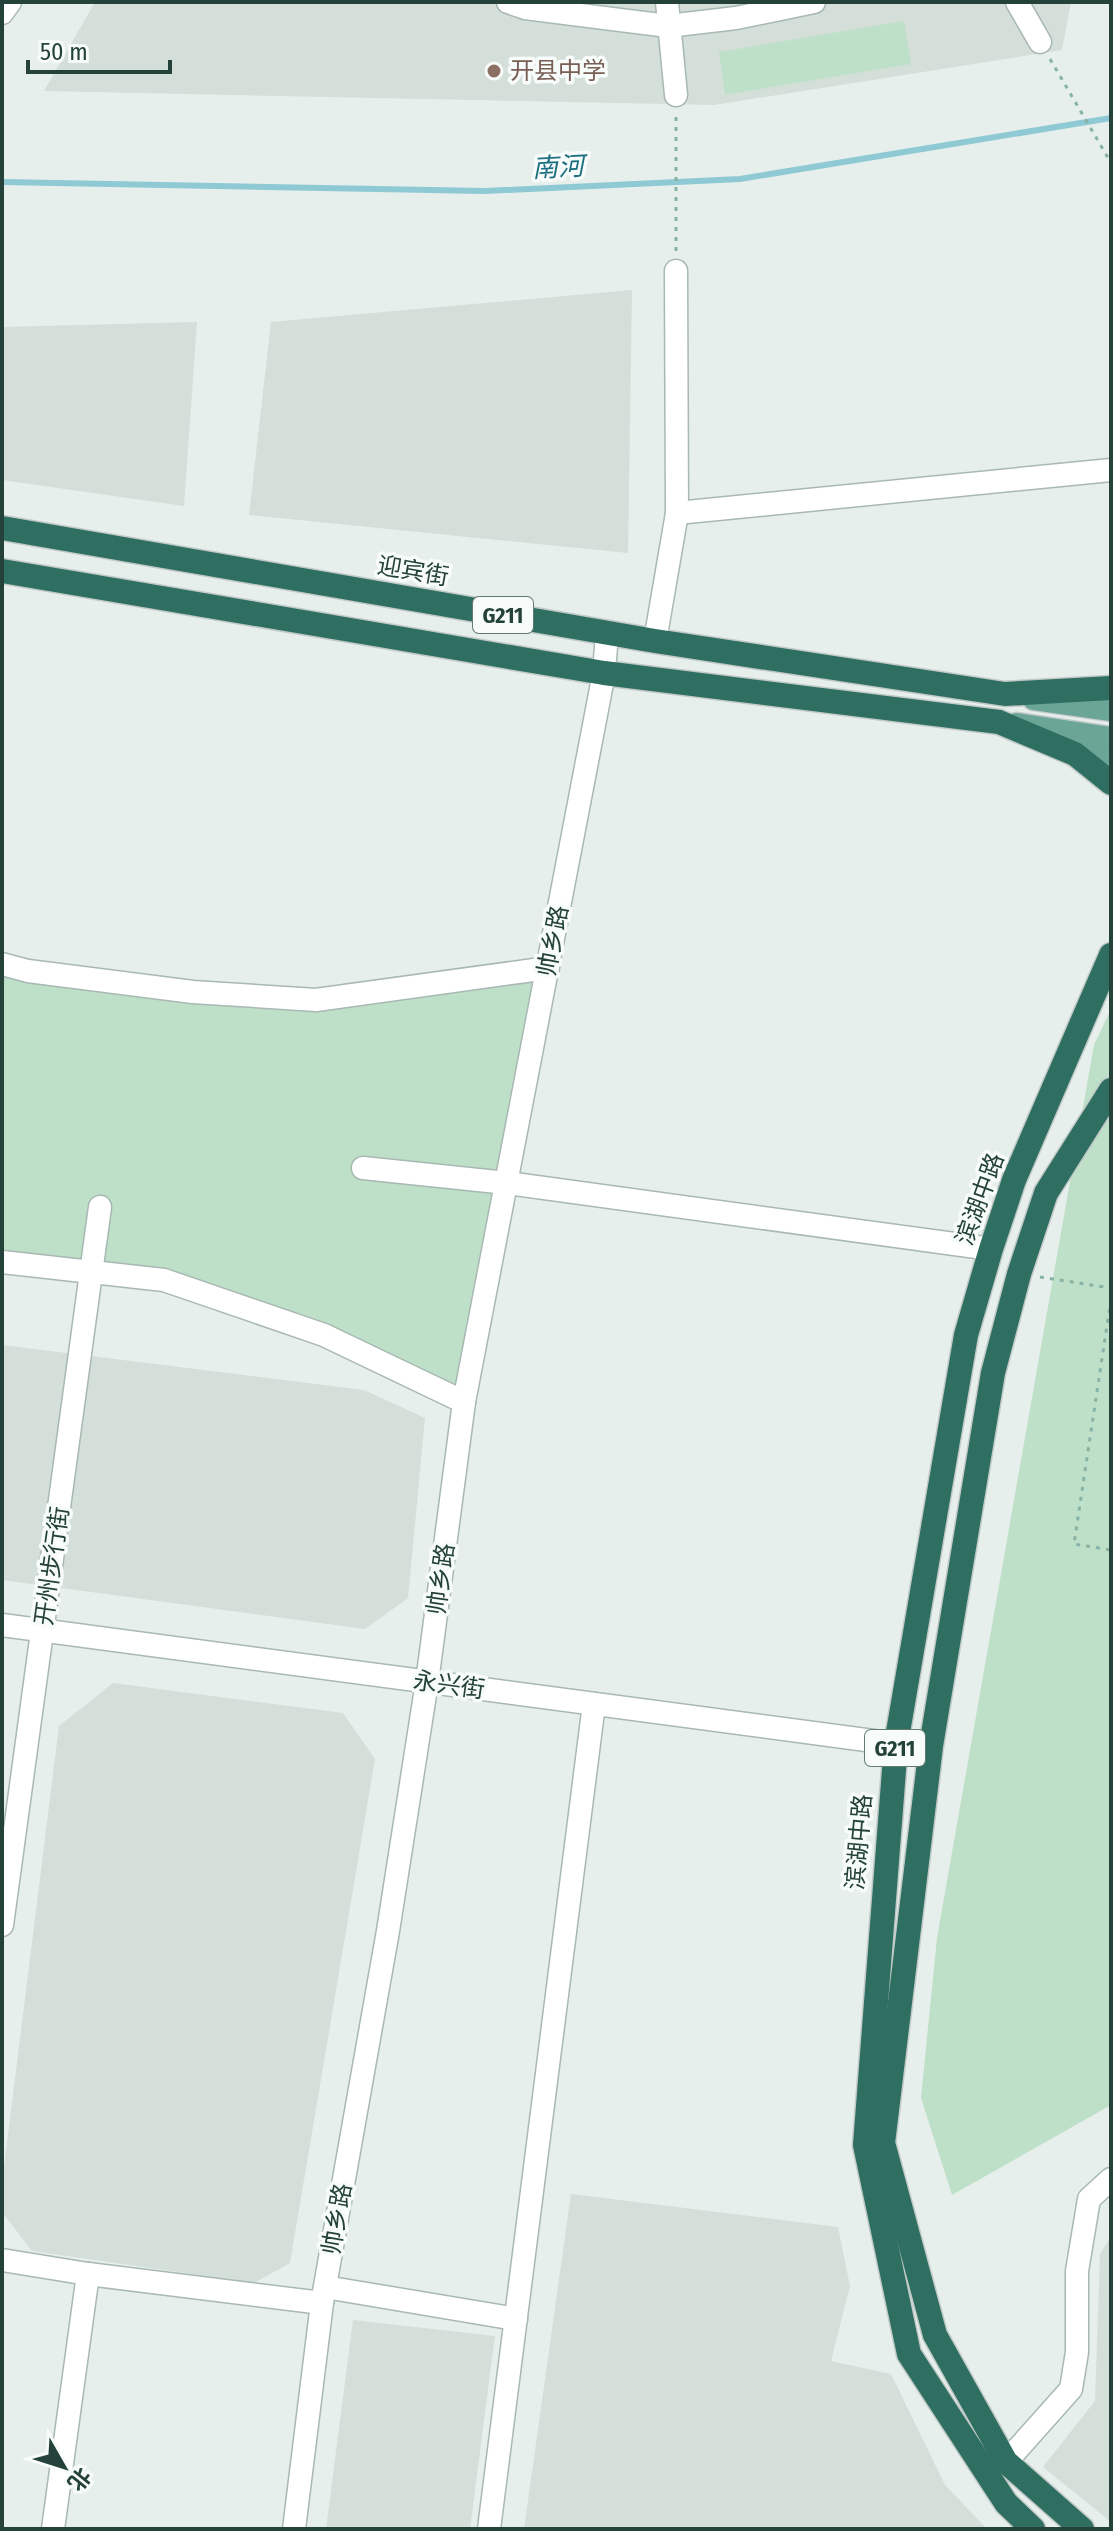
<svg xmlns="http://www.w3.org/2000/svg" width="1113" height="2531" viewBox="0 0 1113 2531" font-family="'Fira Sans Condensed','Noto Sans SC',sans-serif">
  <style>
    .built { fill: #d4dfda }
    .green { fill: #bfe0c8 }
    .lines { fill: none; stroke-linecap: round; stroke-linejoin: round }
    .stream { stroke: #8ec9d4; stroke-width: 6 }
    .minor-casing { stroke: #a8b8b2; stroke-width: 25 }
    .major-casing { stroke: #c2cac8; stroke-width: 27 }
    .highway-casing { stroke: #c2cac8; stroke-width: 27 }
    .path { stroke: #86b3a5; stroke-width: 3; stroke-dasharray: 4 6; stroke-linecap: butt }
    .minor { stroke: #fff; stroke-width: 22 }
    .major { stroke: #6aa596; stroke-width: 24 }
    .highway { stroke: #2f6f62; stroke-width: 24 }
    .education-dot { fill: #8d6e63; stroke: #f7fbf9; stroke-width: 3 }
    .labels { text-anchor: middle; stroke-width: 7; stroke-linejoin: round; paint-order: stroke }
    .shield { fill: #f7fbf9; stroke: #637a73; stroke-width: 2 }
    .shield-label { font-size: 22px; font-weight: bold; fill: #24423a }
    .education-label { font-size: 24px; fill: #785e54; stroke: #f7fbf9; text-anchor: start }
    .street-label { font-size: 24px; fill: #24423a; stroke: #f7fbf9 }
    .water-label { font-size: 26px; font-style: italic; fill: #1c6f80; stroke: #f7fbf9 }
  </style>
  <rect width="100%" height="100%" fill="#e6efeb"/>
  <g class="built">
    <path d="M 95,2 L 1071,2 L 1062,50 L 714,105 L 44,91 Z"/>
    <path d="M 632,290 L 628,553 L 249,515 L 271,322 Z"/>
    <path d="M 197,322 L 184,506 L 2,480 L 2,327 Z"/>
    <path d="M 2,1345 L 364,1390 L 425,1418 L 408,1598 L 365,1629 L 2,1580 Z"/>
    <path d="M 113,1683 L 343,1713 L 375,1759 L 290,2263 L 254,2283 L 32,2251 L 2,2212 L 2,2183 L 59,1726 Z"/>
    <path d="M 571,2194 L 838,2227 L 850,2286 L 831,2361 L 891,2374 L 945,2485 L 987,2529 L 524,2529 Z"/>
    <path d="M 1111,2236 L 1111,2522 L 1043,2467 L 1095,2401 L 1100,2254 Z"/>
    <path d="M 353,2320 L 495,2336 L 470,2529 L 326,2529 Z"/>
  </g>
  <g class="green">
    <path d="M 904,21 L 911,64 L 725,95 L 719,52 Z"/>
    <path d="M 2,964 L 316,1000 L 548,968 L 464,1402 L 164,1280 L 2,1262 Z"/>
    <path d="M 1111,1009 L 1111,2105 L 952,2195 L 921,2098 L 937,1938 L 1094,1045 Z"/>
  </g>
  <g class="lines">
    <path class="stream" d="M 2,182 L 485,191 L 740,179 L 1111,118"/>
    <defs>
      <g id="minor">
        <path d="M 508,2 L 525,8 L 668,26 L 736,18 L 814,2"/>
        <path d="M 667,2 L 676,95"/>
        <path d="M 1017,2 L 1040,42"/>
        <path d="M 2,13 L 10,2"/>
        <path d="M 677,513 L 1111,470"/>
        <path d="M 655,641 L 677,513 L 676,271"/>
        <path d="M 2,964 L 28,971 L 193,992 L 316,1000 L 548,968"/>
        <path d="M 363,1168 L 507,1183 L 991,1249"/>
        <path d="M 2,1262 L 164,1280 L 324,1335 L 464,1402"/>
        <path d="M 2,1625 L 896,1744"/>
        <path d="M 2,1925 L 100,1207"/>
        <path d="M 2,2260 L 88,2274 L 322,2303"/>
        <path d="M 325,2287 L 516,2319"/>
        <path d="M 1006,2462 L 1071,2389 L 1077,2352 L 1077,2271 L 1089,2199 L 1111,2179"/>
        <path d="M 53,2529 L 88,2274"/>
        <path d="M 294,2529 L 322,2303 L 388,1931 L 427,1682 L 464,1402 L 604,673 L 607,633"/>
        <path d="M 489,2529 L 594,1704"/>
      </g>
      <g id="major">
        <path d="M 1034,698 L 1111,709"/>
        <path d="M 1017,725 L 1111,739"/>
        <path d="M 1075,754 L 1111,761"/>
      </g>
      <g id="highway">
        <path d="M 2,528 L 655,641 L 1005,694 L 1111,688"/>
        <path d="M 2,571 L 604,673 L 999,722 L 1075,754 L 1111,783"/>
        <path d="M 1033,2529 L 1006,2503 L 909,2354 L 865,2145 L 896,1744 L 966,1335 L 991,1249 L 1014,1180 L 1111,955"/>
        <path d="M 1082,2529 L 1006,2462 L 935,2335 L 883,2143 L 931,1746 L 993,1373 L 1019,1274 L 1046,1193 L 1111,1090"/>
      </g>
    </defs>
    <use href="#minor" class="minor-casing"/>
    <use href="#major" class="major-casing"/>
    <use href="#highway" class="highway-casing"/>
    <g class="path">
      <path d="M 1050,59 L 1111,163"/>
      <path d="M 676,251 L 676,114"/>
      <path d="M 1040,1277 L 1111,1288"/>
      <path d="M 1111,1299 L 1074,1544 L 1111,1550"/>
    </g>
    <use href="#minor" class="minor"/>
    <use href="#major" class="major"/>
    <use href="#highway" class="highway"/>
  </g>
  <circle class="education-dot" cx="494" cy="71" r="8"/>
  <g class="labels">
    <g class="shield">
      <rect x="473" y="597" width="60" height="36" rx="6"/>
      <rect x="865" y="1730" width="60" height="36" rx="6"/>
    </g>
    <g class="shield-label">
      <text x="503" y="623">G211</text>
      <text x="895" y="1756">G211</text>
    </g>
    <g class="education-label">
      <text x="510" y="79">开县中学</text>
    </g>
    <g class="street-label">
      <text transform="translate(413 571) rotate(10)" y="8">迎宾街</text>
      <text transform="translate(553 941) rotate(-79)" y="8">帅乡路</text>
      <text transform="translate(980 1199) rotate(-70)" y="8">滨湖中路</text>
      <text transform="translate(52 1566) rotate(-82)" y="8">开州步行街</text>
      <text transform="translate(441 1579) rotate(-82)" y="8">帅乡路</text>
      <text transform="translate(449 1685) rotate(8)" y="8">永兴街</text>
      <text transform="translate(859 1842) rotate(-85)" y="8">滨湖中路</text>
      <text transform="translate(337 2219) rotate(-80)" y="8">帅乡路</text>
    </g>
    <g class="water-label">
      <text transform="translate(558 167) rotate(-3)" y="9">南河</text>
    </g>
  </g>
  <rect width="1113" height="2531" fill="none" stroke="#24423a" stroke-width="8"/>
  <g transform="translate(64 2467) rotate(129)" stroke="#f7fbf9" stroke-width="6" paint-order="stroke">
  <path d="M0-6L14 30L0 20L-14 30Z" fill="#24423a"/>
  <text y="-12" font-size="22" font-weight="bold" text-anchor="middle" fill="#24423a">北</text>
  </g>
  <path d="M28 60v12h142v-12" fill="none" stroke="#24423a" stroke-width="4"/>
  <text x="40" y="60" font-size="24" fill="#24423a" stroke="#f7fbf9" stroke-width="6" paint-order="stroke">50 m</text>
</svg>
